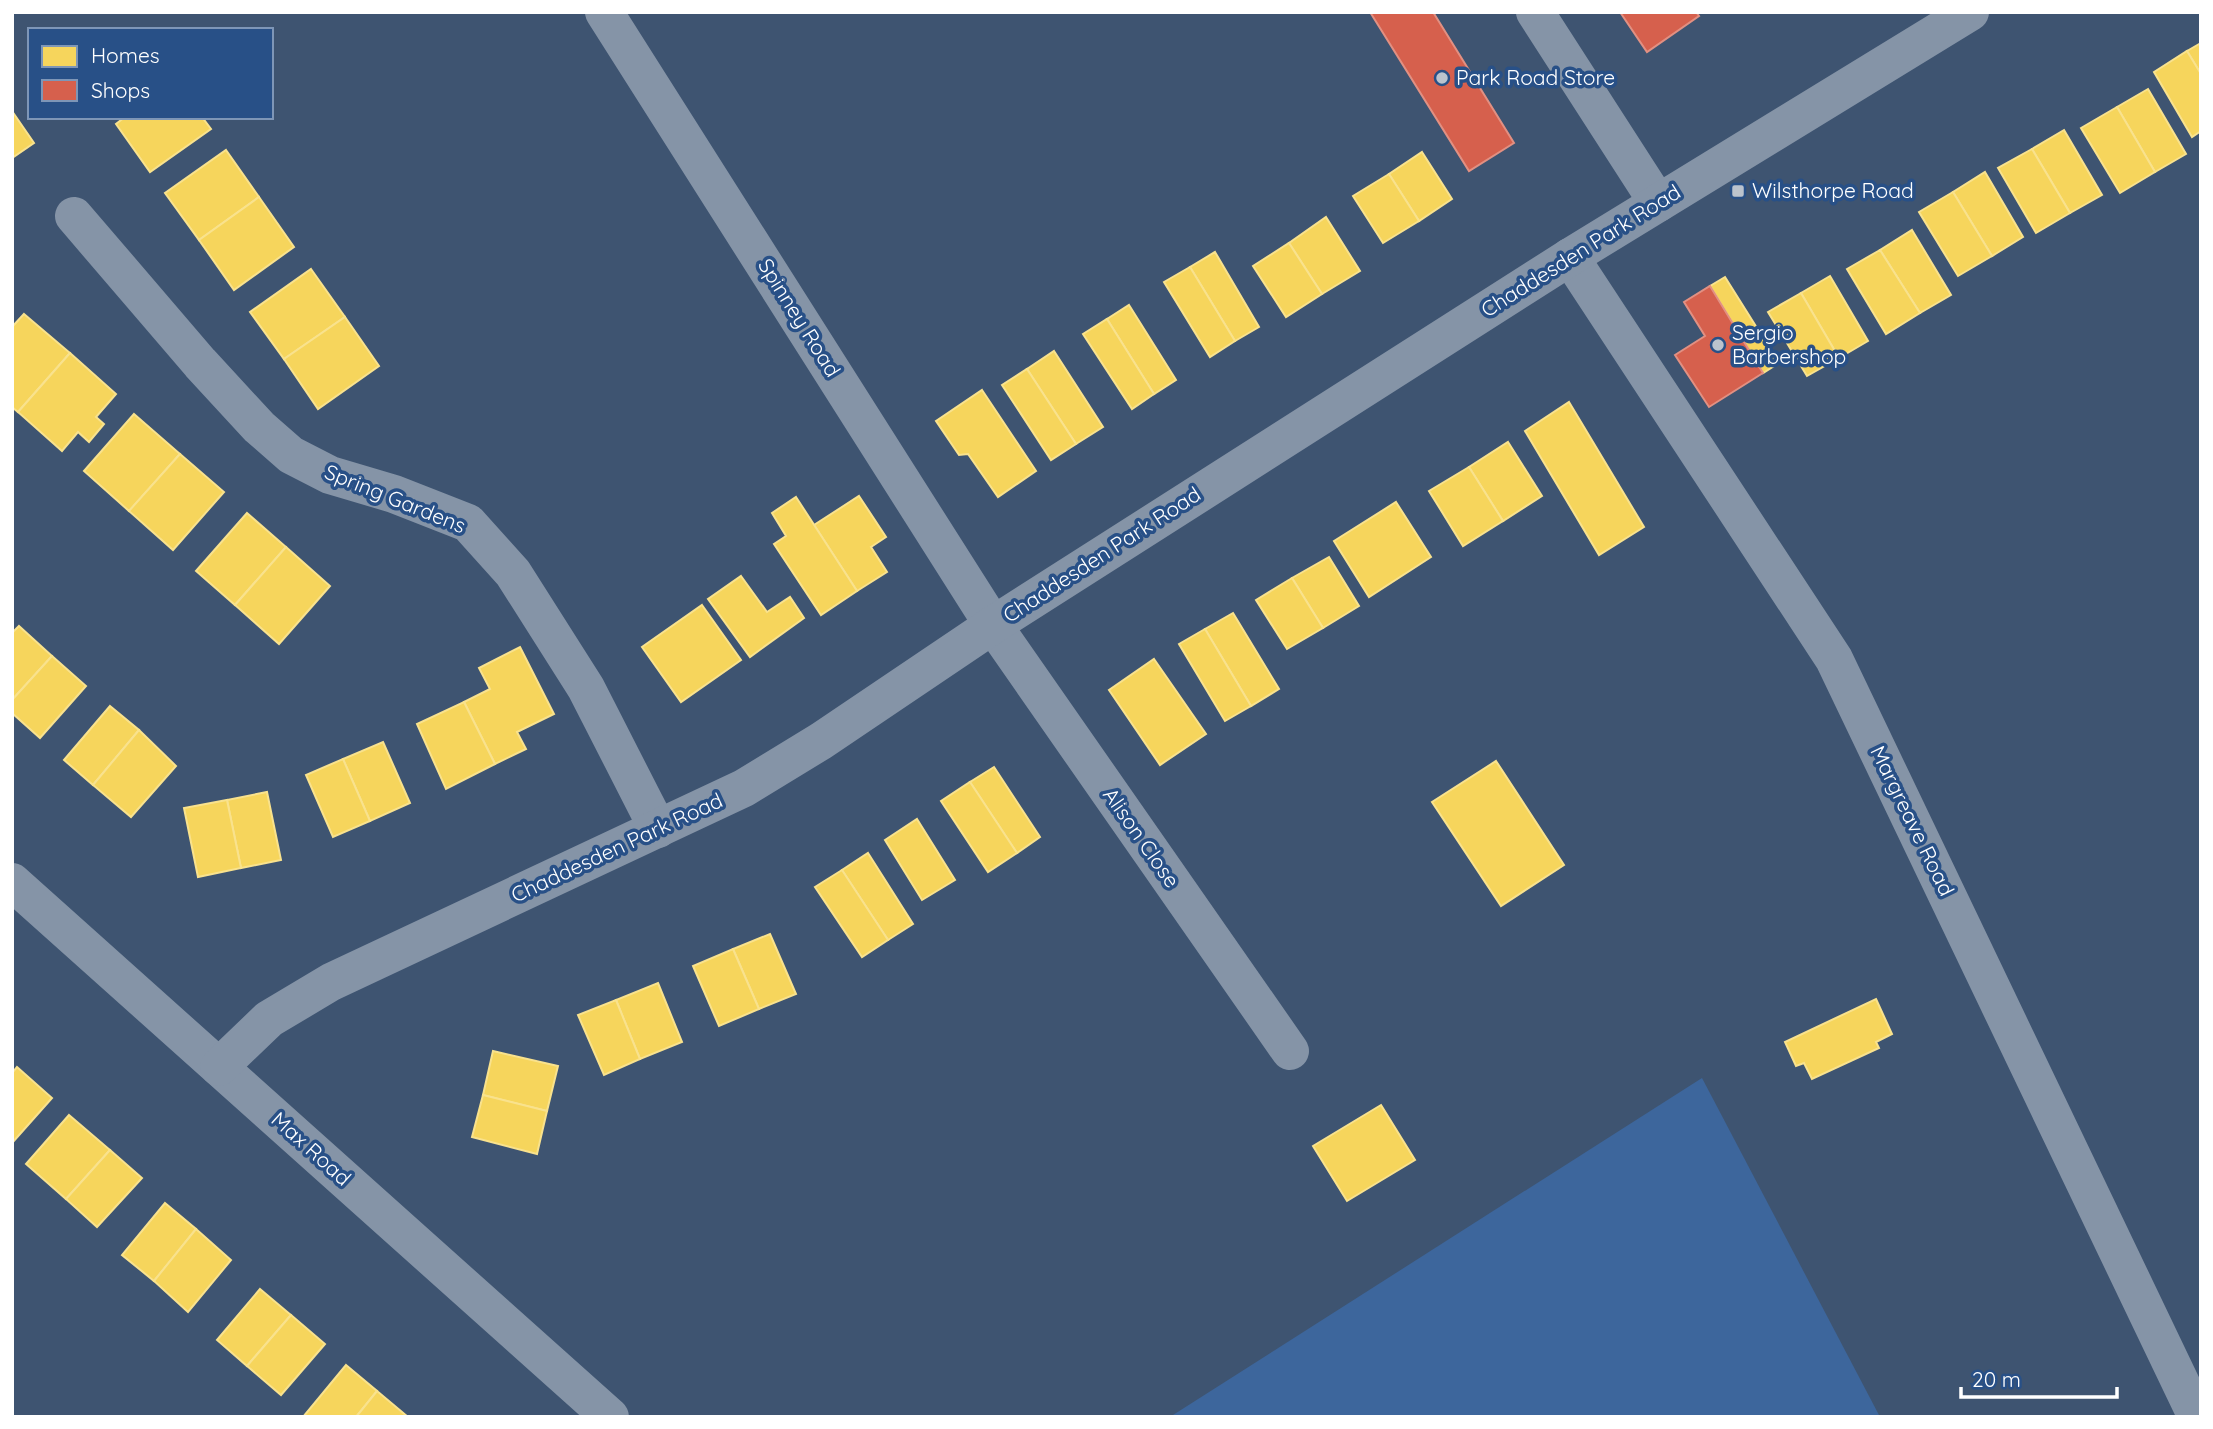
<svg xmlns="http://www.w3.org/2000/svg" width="2213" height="1429" viewBox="0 0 2213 1429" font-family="Quicksand,sans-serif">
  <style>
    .green { fill: #3d669c }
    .homes { fill: #f6d55c; stroke: #f9e28d; stroke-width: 2 }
    .shops { fill: #d6604d; stroke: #e29082; stroke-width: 2 }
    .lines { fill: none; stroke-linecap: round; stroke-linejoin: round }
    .minor { stroke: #8594a7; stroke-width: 38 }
    .poi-dot { fill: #bbc3cd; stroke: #285087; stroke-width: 2.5 }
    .labels { text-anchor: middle; stroke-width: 7; stroke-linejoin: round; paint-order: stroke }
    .poi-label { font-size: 21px; fill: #fff; stroke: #285087; text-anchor: start }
    .street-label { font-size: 21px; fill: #fff; stroke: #285087 }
  </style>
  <rect width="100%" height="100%" fill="#3e5471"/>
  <path class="green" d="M 1702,1078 L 1880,1417 L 1173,1415 Z"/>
  <g class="homes">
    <path d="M 2201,43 L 2201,74 L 2187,51 Z"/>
    <path d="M 2187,51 L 2201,74 L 2201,131 L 2192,137 L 2154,72 Z"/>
    <path d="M 2148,89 L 2186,154 L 2155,172 L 2117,107 Z"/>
    <path d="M 2117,107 L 2155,172 L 2120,193 L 2081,128 Z"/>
    <path d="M 12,111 L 34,143 L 12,158 Z"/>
    <path d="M 125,117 L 202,117 L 211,129 L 150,172 L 116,124 Z"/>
    <path d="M 2064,130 L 2102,195 L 2070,213 L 2032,149 Z"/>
    <path d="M 2032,149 L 2070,213 L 2036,233 L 1998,168 Z"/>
    <path d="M 226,150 L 259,197 L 199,240 L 165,193 Z"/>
    <path d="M 1422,152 L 1452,199 L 1419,221 L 1389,174 Z"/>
    <path d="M 1985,172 L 2023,237 L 1992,256 L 1953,192 Z"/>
    <path d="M 1389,174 L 1419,221 L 1383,243 L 1353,196 Z"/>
    <path d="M 1953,192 L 1992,256 L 1958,276 L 1919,212 Z"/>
    <path d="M 259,197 L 294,247 L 234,290 L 199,240 Z"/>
    <path d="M 1326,217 L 1360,271 L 1322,294 L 1289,243 Z"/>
    <path d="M 1912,230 L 1951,295 L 1920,313 L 1880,250 Z"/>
    <path d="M 1289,243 L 1322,294 L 1286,317 L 1253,266 Z"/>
    <path d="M 1880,250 L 1920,313 L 1886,334 L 1847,269 Z"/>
    <path d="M 1215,252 L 1259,327 L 1235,341 L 1190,267 Z"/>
    <path d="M 1190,267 L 1235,341 L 1210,357 L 1164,282 Z"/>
    <path d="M 311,269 L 345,317 L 284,359 L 250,312 Z"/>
    <path d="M 1830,276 L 1868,341 L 1839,358 L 1801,293 Z"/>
    <path d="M 1725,277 L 1779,363 L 1763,373 L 1710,286 Z"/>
    <path d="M 1801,293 L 1839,358 L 1807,376 L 1768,312 Z"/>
    <path d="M 1129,305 L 1176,380 L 1154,394 L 1107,319 Z"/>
    <path d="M 24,314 L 70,353 L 18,412 L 12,407 L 12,327 Z"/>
    <path d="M 345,317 L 379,366 L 318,409 L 284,359 Z"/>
    <path d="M 1107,319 L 1154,394 L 1132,409 L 1083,334 Z"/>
    <path d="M 1054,351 L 1103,427 L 1076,444 L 1027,369 Z"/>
    <path d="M 70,353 L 116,394 L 96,417 L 104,424 L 89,442 L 78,432 L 62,451 L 18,412 Z"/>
    <path d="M 1027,369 L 1076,444 L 1051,460 L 1002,385 Z"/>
    <path d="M 982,390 L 1036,471 L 998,497 L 968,454 L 959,455 L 936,421 Z"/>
    <path d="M 1569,402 L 1644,527 L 1599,555 L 1525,431 Z"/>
    <path d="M 134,414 L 180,454 L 129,511 L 84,471 Z"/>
    <path d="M 1508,442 L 1542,496 L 1503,521 L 1469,467 Z"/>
    <path d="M 180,454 L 224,492 L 173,550 L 129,511 Z"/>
    <path d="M 1469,467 L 1503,521 L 1463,546 L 1429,491 Z"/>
    <path d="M 859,496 L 886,537 L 871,547 L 887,572 L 857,591 L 814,525 Z"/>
    <path d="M 796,497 L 857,591 L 821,615 L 774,544 L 786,536 L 772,513 Z"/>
    <path d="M 1396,502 L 1431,557 L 1369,597 L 1334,541 Z"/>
    <path d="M 247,513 L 286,547 L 235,605 L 196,571 Z"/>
    <path d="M 286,547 L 330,586 L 279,644 L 235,605 Z"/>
    <path d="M 1329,557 L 1359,606 L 1323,628 L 1292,578 Z"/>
    <path d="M 741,576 L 767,612 L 790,597 L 804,618 L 750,657 L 708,599 Z"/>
    <path d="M 1292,578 L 1323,628 L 1287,649 L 1256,600 Z"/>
    <path d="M 702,605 L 741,660 L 681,702 L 642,647 Z"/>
    <path d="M 1233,613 L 1279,689 L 1251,706 L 1205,629 Z"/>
    <path d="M 19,626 L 52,656 L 12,700 L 12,633 Z"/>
    <path d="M 1205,629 L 1251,706 L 1225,721 L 1179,644 Z"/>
    <path d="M 520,647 L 554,714 L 517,732 L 526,749 L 495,764 L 464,702 L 490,689 L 479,668 Z"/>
    <path d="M 52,656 L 86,686 L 40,738 L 12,713 L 12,700 Z"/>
    <path d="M 1154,659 L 1206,734 L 1160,765 L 1109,690 Z"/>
    <path d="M 464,702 L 495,764 L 446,789 L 417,724 Z"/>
    <path d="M 110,706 L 139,730 L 93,785 L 64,760 Z"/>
    <path d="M 139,730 L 176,766 L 131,817 L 93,785 Z"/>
    <path d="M 383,742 L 410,803 L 370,821 L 343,759 Z"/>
    <path d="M 343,759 L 370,821 L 333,837 L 306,775 Z"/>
    <path d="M 1496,761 L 1564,865 L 1501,906 L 1432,802 Z"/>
    <path d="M 994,767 L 1040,837 L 1017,853 L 970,782 Z"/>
    <path d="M 970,782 L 1017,853 L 988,872 L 941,801 Z"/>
    <path d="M 267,792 L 281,860 L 241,868 L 227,800 Z"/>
    <path d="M 227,800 L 241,868 L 198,877 L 184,808 Z"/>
    <path d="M 917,819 L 955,880 L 922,900 L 885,840 Z"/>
    <path d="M 868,853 L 913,924 L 888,940 L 842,870 Z"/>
    <path d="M 842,870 L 888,940 L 862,957 L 815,887 Z"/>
    <path d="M 770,934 L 796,994 L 759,1009 L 733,949 Z"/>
    <path d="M 733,949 L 759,1009 L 719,1026 L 693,966 Z"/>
    <path d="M 658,983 L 682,1042 L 640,1059 L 616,1000 Z"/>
    <path d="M 1876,999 L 1892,1034 L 1876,1042 L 1879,1048 L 1812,1079 L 1804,1063 L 1796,1066 L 1785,1042 Z"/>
    <path d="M 616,1000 L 640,1059 L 604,1075 L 578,1015 Z"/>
    <path d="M 493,1051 L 558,1066 L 547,1111 L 483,1095 Z"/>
    <path d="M 17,1067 L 52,1098 L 12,1143 L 12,1073 Z"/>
    <path d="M 483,1095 L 547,1111 L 537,1154 L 472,1137 Z"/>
    <path d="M 1381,1105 L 1415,1160 L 1347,1201 L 1313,1146 Z"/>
    <path d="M 69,1115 L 110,1150 L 66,1199 L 26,1164 Z"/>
    <path d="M 110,1150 L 142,1178 L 97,1227 L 66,1199 Z"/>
    <path d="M 165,1203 L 196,1229 L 154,1281 L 122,1255 Z"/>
    <path d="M 196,1229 L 231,1260 L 188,1312 L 154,1281 Z"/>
    <path d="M 260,1289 L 291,1315 L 247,1366 L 217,1340 Z"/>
    <path d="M 291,1315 L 325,1344 L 281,1395 L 247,1366 Z"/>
    <path d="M 346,1365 L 377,1391 L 356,1417 L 303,1417 Z"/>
    <path d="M 377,1391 L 408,1417 L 356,1417 Z"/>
  </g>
  <g class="shops">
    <path d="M 1370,12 L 1433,12 L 1514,143 L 1469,171 Z"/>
    <path d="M 1620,12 L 1696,12 L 1699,16 L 1647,52 Z"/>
    <path d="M 1710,286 L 1763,373 L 1709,407 L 1675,355 L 1705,336 L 1684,302 Z"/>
  </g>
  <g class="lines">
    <g class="minor">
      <path d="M 604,12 L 993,625 L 1290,1051"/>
      <path d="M 1535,12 L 1658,203"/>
      <path d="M 74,216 L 200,363 L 259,427 L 291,455 L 330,475 L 394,494 L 468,523 L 513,573 L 586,688 L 658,829"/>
      <path d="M 1570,257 L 1834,659 L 2197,1417"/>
      <path d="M 12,882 L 610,1417"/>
      <path d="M 219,1067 L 269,1019 L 331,982 L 744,788 L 821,741 L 993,625 L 1570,257 L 1970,12"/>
    </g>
  </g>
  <g class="poi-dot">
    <circle cx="1442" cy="78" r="7"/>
    <rect x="1731" y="184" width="14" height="14" rx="3.5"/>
    <circle cx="1718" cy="345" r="7"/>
  </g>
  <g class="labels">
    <g class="poi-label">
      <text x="1456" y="85">Park Road Store</text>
      <text x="1752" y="198">Wilsthorpe Road</text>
      <text x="1732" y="340">Sergio<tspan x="1732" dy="24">Barbershop</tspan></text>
    </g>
    <g class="street-label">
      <text transform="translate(1581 251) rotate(-32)" y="7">Chaddesden Park Road</text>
      <text transform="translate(799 318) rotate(58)" y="7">Spinney Road</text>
      <text transform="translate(395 499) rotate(22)" y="7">Spring Gardens</text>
      <text transform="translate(1102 555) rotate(-33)" y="7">Chaddesden Park Road</text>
      <text transform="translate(1912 821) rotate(64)" y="7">Margreave Road</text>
      <text transform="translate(1141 838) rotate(55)" y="7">Alison Close</text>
      <text transform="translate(617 848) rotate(-25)" y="7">Chaddesden Park Road</text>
      <text transform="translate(311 1149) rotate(42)" y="7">Max Road</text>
    </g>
  </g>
  <rect width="2213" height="1429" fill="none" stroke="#ffffff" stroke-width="28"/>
  <rect x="28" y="28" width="245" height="91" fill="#285087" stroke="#7e96b7" stroke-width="2"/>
  <rect x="42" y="46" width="35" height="21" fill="#f6d55c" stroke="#7e96b7" stroke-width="2"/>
  <text x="91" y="63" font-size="21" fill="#ffffff">Homes</text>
  <rect x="42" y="80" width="35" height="21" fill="#d6604d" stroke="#7e96b7" stroke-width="2"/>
  <text x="91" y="98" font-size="21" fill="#ffffff">Shops</text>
  <path d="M1961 1387v10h156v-10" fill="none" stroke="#ffffff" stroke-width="3.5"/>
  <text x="1972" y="1387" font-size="21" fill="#ffffff" stroke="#285087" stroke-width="5" paint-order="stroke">20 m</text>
</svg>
